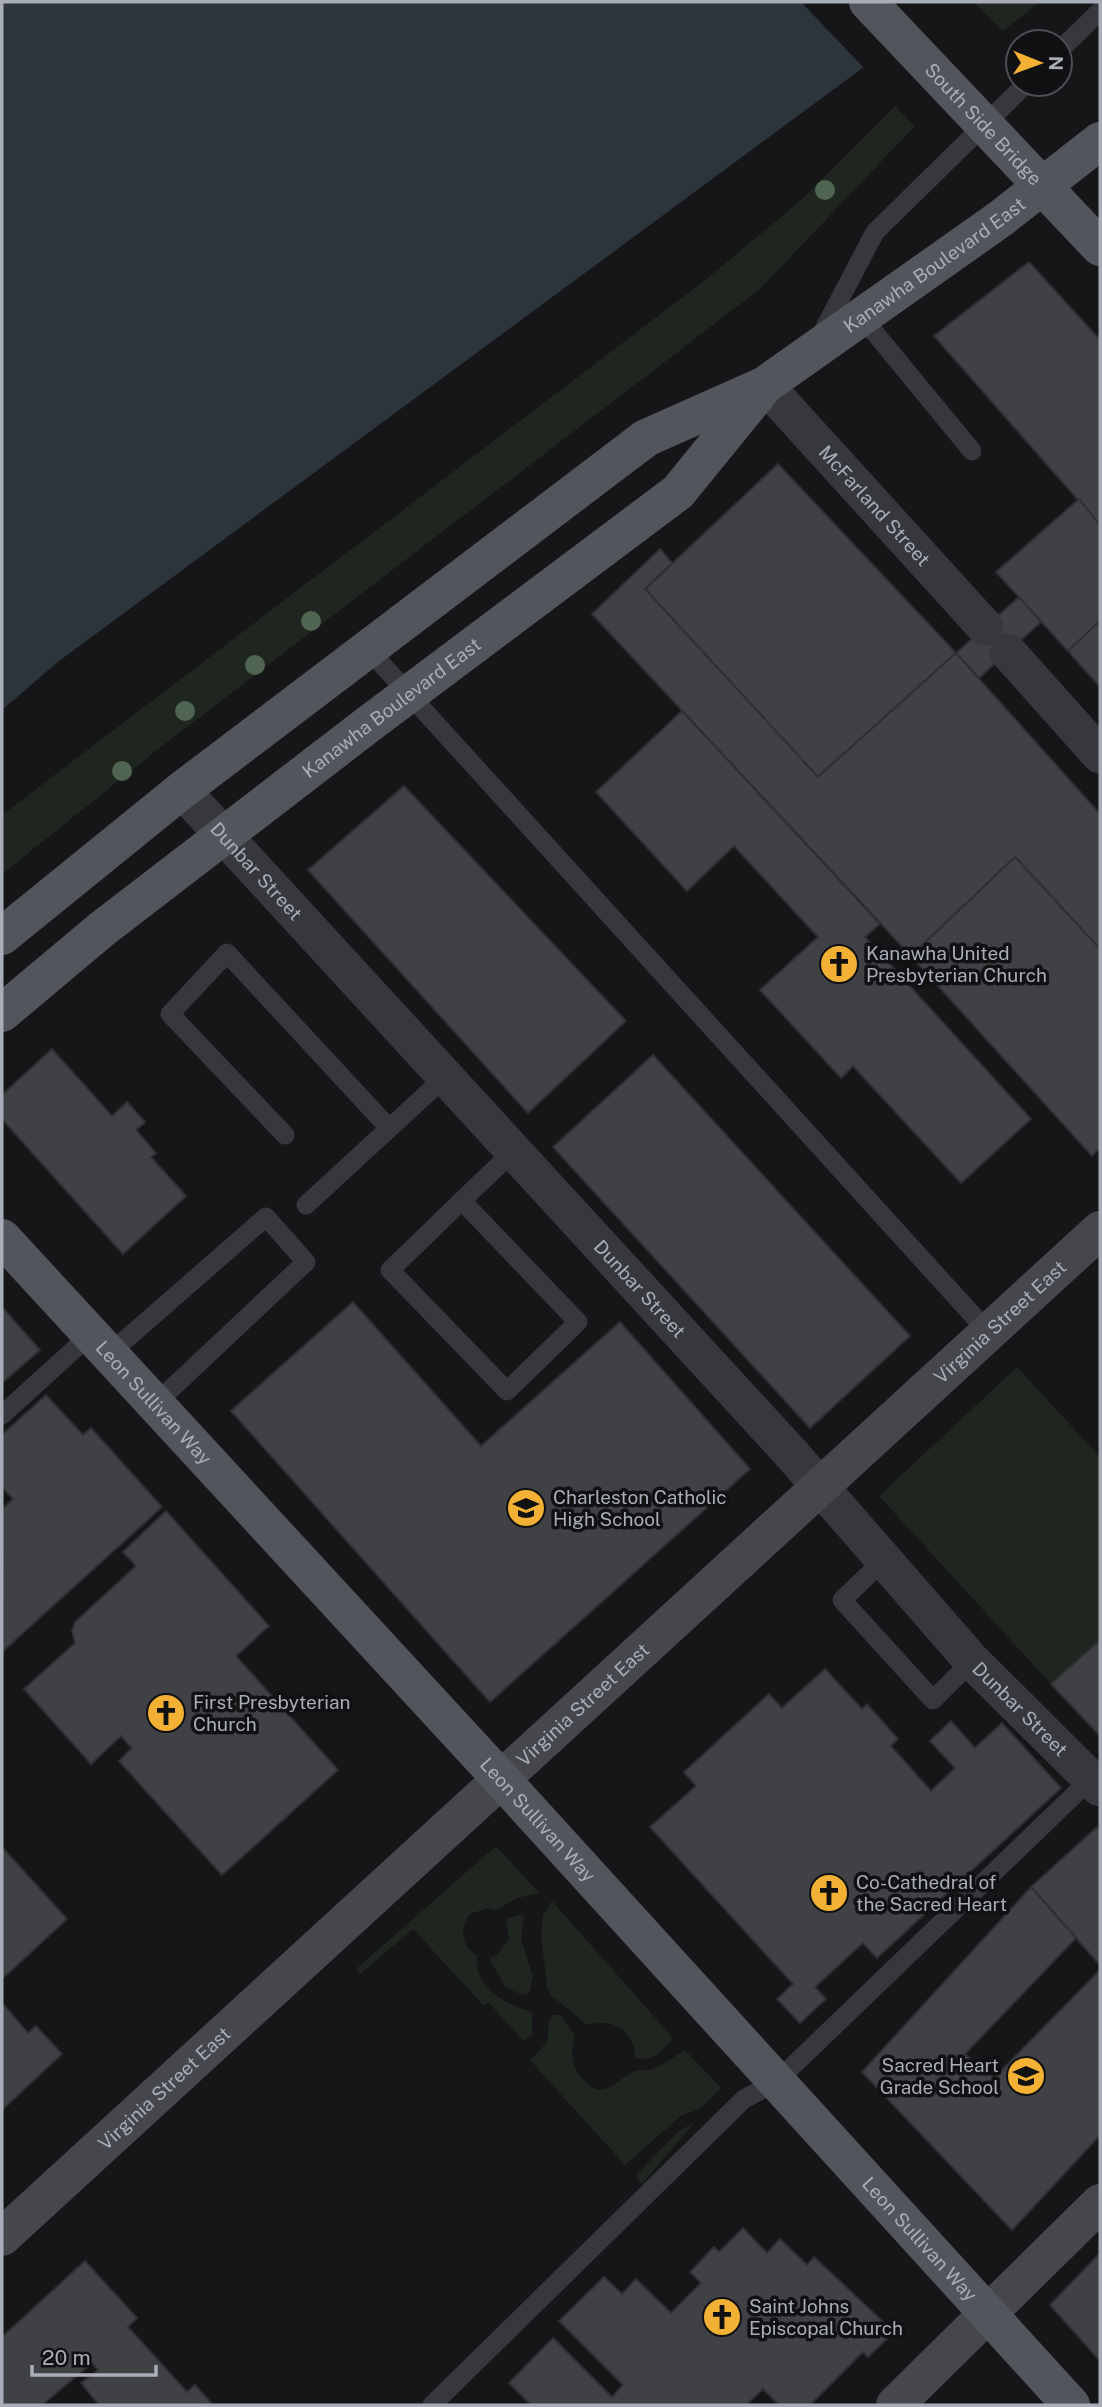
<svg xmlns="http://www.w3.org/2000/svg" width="1102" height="2407" viewBox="0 0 1102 2407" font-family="'Public Sans',sans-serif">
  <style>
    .green { fill: #1e261f }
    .water { fill: #2c353c }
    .pier { fill: #161618 }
    .building { fill: #404145; stroke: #303034; stroke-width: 2 }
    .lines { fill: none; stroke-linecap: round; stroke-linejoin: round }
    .lane { stroke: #37383d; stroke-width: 19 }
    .street { stroke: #37383d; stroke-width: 37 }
    .secondary { stroke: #45474d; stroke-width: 38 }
    .primary { stroke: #53555c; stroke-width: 38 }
    .primary-bridge { stroke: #53555c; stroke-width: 38 }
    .tree { fill: #506452 }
    .labels { text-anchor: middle; stroke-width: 7; stroke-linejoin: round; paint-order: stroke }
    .street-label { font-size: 19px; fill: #a8adb8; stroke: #111113 }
    .poi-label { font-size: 19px; fill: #a8adb8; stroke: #111113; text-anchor: start }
  </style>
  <rect width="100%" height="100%" fill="#161618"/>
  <g class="green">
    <path d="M 977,2 L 1040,2 L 1003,31 L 975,4 Z"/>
    <path d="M 895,106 L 915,126 L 760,289 L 157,750 L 2,874 L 2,815 L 704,281 L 800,201 Z"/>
    <path d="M 1017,1367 L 1100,1457 L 1100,1640 L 1051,1684 L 879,1496 Z"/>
    <path d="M 496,1846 L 539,1893 L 517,1898 L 496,1910 L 488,1908 L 470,1914 C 460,1931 460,1943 477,1956 C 473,1987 506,2005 532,2012 L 532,2035 L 523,2041 L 489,2003 L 483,2005 L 413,1929 L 360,1974 L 356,1969 Z"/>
    <path d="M 552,1901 L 673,2038 C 661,2052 654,2061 635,2058 C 635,2030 613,2018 587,2025 L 552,1996 L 547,1988 L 541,1933 L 543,1915 Z"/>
    <path d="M 519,1915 L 524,1916 L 521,1939 L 533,1977 L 529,1993 L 523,1995 L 506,1988 L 489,1958 L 498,1954 L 509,1938 L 506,1919 Z"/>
    <path d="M 554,2015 L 561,2015 L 575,2036 C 571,2052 570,2064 581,2077 C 602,2103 613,2083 631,2073 C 637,2069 645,2071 652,2069 C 663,2066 675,2055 685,2050 L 721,2088 L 700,2109 L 682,2115 L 625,2165 L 530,2060 L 548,2041 L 549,2020 Z"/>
    <path d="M 694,2123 L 642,2184 L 635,2176 L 679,2131 Z"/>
  </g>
  <path class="water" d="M 2,2 L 927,2 L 864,67 L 59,661 L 2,710 Z"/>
  <path class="pier" d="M 801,2 L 931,2 L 916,21 L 866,70 Z"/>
  <g class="building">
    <path d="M 1029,262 L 1100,340 L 1100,525 L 934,336 Z"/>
    <path d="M 778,464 L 956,653 L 818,777 L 645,589 Z"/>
    <path d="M 1079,499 L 1100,525 L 1100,621 L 1068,651 L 996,572 Z"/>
    <path d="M 660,549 L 672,563 L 645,589 L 818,777 L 956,653 L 1100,814 L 1100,949 L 1015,857 L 911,956 L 592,614 Z"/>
    <path d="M 1019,597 L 1041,622 L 979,678 L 956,653 Z"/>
    <path d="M 1100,621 L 1100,687 L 1068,651 Z"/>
    <path d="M 682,711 L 880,924 L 865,937 L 1031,1119 L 961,1183 L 853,1066 L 841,1078 L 760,990 L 818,937 L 734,846 L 687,891 L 596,792 Z"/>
    <path d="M 404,786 L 626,1021 L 528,1113 L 308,870 Z"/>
    <path d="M 1015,857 L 1100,949 L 1100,1148 L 1092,1156 L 911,956 Z"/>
    <path d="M 52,1049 L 112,1116 L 127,1102 L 145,1122 L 136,1130 L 156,1153 L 151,1157 L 186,1196 L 123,1254 L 2,1119 L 2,1095 Z"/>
    <path d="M 653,1055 L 910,1336 L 810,1428 L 553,1147 Z"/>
    <path d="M 353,1302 L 481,1446 L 620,1322 L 750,1469 L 490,1702 L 231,1411 Z"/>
    <path d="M 2,1307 L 40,1350 L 2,1383 Z"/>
    <path d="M 46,1395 L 83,1435 L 91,1428 L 162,1507 L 3,1651 L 2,1509 L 13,1499 L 2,1487 L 2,1435 Z"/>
    <path d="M 166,1511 L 269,1626 L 236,1656 L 338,1770 L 222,1875 L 119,1761 L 132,1748 L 121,1736 L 91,1764 L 24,1689 L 75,1643 L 72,1631 L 75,1622 L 136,1566 L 123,1552 Z"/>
    <path d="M 1100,1640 L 1100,1736 L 1051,1684 Z"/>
    <path d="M 825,1669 L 862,1709 L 867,1704 L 898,1739 L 891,1746 L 931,1791 L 955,1768 L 930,1741 L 951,1721 L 975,1748 L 1002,1723 L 1061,1788 L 877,1958 L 863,1943 L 815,1987 L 826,1999 L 800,2023 L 777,1999 L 793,1984 L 650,1827 L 696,1786 L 684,1772 L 769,1694 L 782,1708 Z"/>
    <path d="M 1097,1827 L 1100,1831 L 1100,1965 L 1031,1887 Z"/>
    <path d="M 2,1847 L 67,1919 L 2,1979 Z"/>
    <path d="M 1031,1887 L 1076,1938 L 965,2054 L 994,2078 L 1100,1970 L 1100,2135 L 1012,2230 L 862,2072 Z"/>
    <path d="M 2,2003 L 28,2033 L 36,2026 L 62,2054 L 2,2110 Z"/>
    <path d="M 743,2228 L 767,2253 L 780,2239 L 807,2265 L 814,2257 L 894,2332 L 868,2357 L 863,2352 L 810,2405 L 779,2405 L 763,2389 L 746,2405 L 531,2405 L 509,2383 L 553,2338 L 612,2397 L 623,2385 L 559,2321 L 604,2277 L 622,2294 L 636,2279 L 671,2313 L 701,2283 L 690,2272 L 714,2247 L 719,2252 Z"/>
    <path d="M 1100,2253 L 1100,2361 L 1050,2305 Z"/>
    <path d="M 85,2261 L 137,2318 L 128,2327 L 187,2392 L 195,2385 L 213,2405 L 99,2405 L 81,2383 L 98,2370 L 92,2363 L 42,2405 L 2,2405 L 2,2337 Z"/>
  </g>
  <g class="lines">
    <g class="lane">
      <path d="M 1060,50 L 1100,11"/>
      <path d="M 861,316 L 972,451"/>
      <path d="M 821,335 L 875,232 L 1026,84"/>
      <path d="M 368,649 L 989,1333"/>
      <path d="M 285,1135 L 170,1014 L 227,953 L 389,1128"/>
      <path d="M 462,1201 L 578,1322 L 507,1391 L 390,1270 C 431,1231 471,1191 513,1152"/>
      <path d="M 306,1205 L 444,1078"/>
      <path d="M 109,1354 L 266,1217 L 306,1262 L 155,1404"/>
      <path d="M 2,1415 L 91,1334"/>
      <path d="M 884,1560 L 842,1600 L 933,1700 L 972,1661"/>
      <path d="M 432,2405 L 744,2099 L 776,2082 L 1095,1775"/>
    </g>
    <g class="street">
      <path id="s1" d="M 765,385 L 985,627"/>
      <path d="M 1008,652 L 1100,755"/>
      <path id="s2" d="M 182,790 L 789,1451 L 972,1661 L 1100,1788"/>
    </g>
    <g class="secondary">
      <path id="s3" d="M 2,2237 L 1100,1230"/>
      <path d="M 895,2405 L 1100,2203"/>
    </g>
    <g class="primary">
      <path id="s4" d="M 2,936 L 182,790 L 646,438 L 765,385 L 1000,219 L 1100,141"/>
      <path id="s5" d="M 2,1013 L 102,929 L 370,723 L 678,492 L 761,390"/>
      <path id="s6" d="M 2,1238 L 501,1779 L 1071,2405"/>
    </g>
    <path class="primary-bridge" id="s7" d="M 868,2 L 1100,247"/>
  </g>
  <g class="tree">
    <circle cx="825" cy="190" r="10"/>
    <circle cx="311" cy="621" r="10"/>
    <circle cx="255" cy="665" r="10"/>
    <circle cx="185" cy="711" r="10"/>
    <circle cx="122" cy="771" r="10"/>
  </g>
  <defs>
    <symbol id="church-disc" viewBox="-11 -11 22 22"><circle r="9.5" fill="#f2b134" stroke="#111113"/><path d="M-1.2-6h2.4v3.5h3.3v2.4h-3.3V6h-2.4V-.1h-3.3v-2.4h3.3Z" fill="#111"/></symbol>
    <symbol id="school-disc" viewBox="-11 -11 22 22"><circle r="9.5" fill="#f2b134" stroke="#111113"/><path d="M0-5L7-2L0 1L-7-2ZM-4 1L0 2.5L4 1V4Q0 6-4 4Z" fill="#111"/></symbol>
  </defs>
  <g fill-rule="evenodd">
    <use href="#church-disc" x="817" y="942" width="44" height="44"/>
    <use href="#school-disc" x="504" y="1486" width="44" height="44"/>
    <use href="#church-disc" x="144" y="1691" width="44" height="44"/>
    <use href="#church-disc" x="807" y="1871" width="44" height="44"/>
    <use href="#school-disc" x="1004" y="2054" width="44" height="44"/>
    <use href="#church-disc" x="700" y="2295" width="44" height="44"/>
  </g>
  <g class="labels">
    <g class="street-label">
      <text dy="7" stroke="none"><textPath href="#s7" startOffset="168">South Side Bridge</textPath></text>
      <text dy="7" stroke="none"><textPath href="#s4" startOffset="1152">Kanawha Boulevard East</textPath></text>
      <text dy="7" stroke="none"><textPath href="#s1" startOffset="163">McFarland Street</textPath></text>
      <text dy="7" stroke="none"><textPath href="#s5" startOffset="495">Kanawha Boulevard East</textPath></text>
      <text dy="7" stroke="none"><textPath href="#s2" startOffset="110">Dunbar Street</textPath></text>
      <text dy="7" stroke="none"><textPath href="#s2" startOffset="677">Dunbar Street</textPath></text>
      <text dy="7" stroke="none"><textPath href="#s3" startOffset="1354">Virginia Street East</textPath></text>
      <text dy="7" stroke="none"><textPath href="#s6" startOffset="224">Leon Sullivan Way</textPath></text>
      <text dy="7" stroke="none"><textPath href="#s3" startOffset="788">Virginia Street East</textPath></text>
      <text dy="7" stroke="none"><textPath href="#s2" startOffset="1244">Dunbar Street</textPath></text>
      <text dy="7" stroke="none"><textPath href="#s6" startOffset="791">Leon Sullivan Way</textPath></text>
      <text dy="7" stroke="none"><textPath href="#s3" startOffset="220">Virginia Street East</textPath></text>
      <text dy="7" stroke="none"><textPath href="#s6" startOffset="1358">Leon Sullivan Way</textPath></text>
    </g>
    <g class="poi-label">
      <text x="866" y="960">Kanawha United<tspan x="866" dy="22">Presbyterian Church</tspan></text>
      <text x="553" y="1504">Charleston Catholic<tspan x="553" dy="22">High School</tspan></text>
      <text x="193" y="1709">First Presbyterian<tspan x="193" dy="22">Church</tspan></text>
      <text x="856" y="1889">Co-Cathedral of<tspan x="856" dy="22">the Sacred Heart</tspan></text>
      <text x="999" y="2072" text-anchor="end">Sacred Heart<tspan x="999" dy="22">Grade School</tspan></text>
      <text x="749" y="2313">Saint Johns<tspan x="749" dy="22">Episcopal Church</tspan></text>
    </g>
  </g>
  <rect width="1102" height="2407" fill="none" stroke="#a8adb8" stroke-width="7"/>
  <g transform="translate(1039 63) rotate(91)"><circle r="33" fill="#111113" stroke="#4d4f55" stroke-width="2"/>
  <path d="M0-5L12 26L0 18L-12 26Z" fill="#f2b134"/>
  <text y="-10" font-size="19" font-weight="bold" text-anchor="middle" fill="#a8adb8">N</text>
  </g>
  <path d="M32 2365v10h124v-10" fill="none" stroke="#a8adb8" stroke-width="3.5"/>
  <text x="42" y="2365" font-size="21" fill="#a8adb8" stroke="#111113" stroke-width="5" paint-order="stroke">20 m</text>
</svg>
